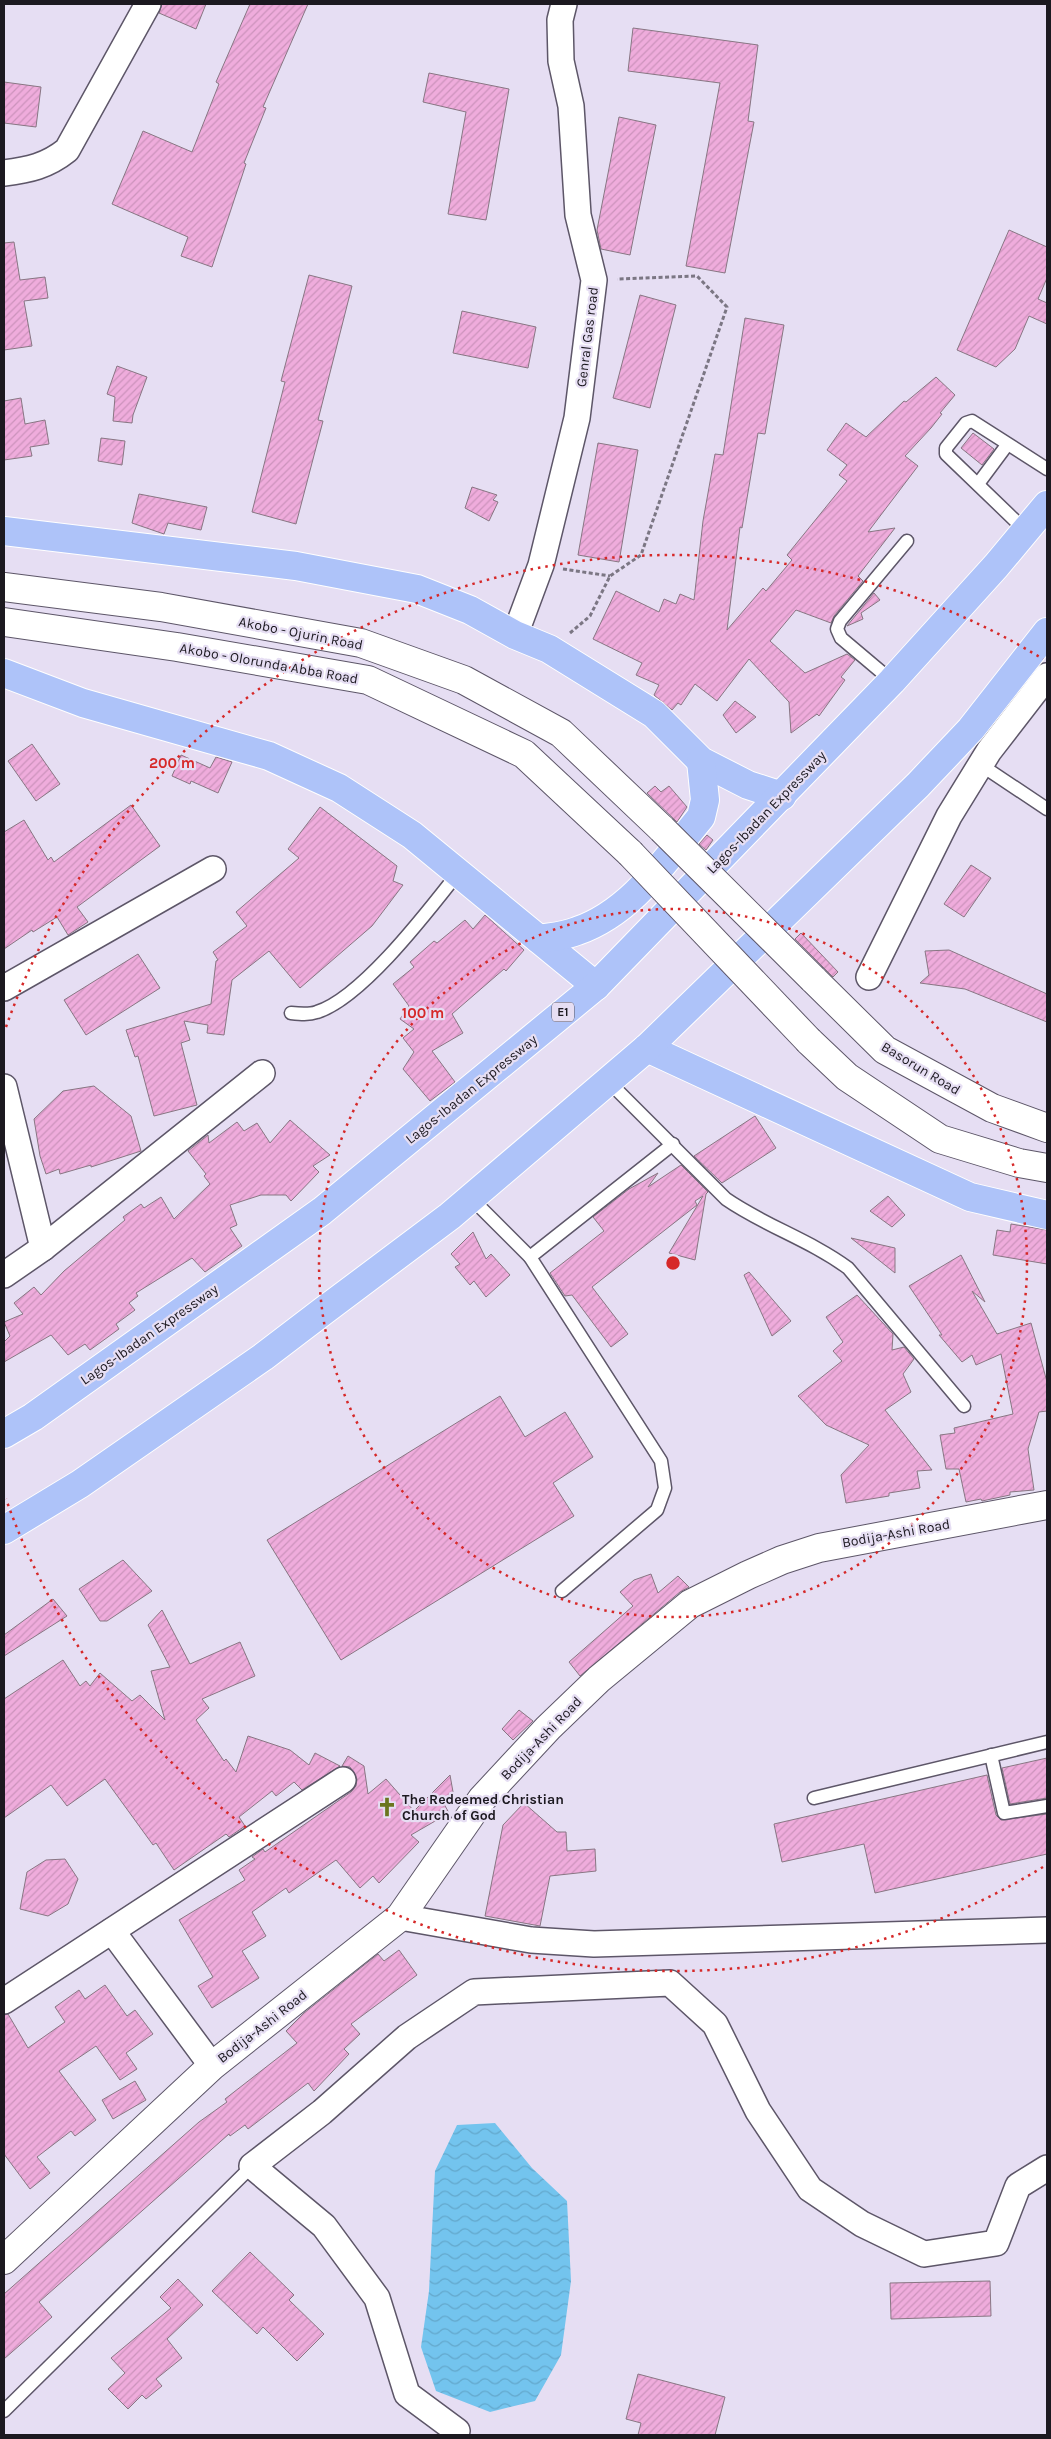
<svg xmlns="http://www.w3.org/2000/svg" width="1051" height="2439" viewBox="0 0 1051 2439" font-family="Karla,sans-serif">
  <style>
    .water { fill: url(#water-waves) }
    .building { fill: url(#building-hatch); stroke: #887683 }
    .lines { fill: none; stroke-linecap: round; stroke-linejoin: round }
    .service-casing { stroke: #5d5668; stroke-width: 15 }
    .minor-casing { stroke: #5d5668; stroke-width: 28 }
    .tertiary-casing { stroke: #5d5668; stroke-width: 30 }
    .secondary-casing { stroke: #5d5668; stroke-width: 30 }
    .motorway-casing { stroke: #fff; stroke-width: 30 }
    .path { stroke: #7b7683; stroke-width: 3; stroke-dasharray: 4 2.5; stroke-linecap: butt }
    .service { stroke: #fff; stroke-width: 12 }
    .minor { stroke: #fff; stroke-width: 25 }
    .tertiary { stroke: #fff; stroke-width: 28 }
    .secondary { stroke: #fff; stroke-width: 28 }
    .motorway { stroke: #aec3f9; stroke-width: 28 }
    .secondary-bridge-casing { stroke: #5d5668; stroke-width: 30; stroke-linecap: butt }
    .secondary-bridge { stroke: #fff; stroke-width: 28 }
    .ring { fill: none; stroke: #d62828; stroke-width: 2.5; stroke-dasharray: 2.5 5 }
    .labels { text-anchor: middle; stroke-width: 4.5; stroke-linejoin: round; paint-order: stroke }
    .shield { fill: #e6def3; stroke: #59545f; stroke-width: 1 }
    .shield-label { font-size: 12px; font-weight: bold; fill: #1c1920 }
    .street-label { font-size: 14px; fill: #1c1920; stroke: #e6def3 }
    .poi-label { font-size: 14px; font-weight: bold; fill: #1c1920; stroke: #e6def3; text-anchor: start }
    .centre { fill: #d62828; stroke: #e6def3; stroke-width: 2.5 }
    .ring-label { font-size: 15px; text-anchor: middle; font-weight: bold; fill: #d62828; stroke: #e6def3; stroke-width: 4.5; stroke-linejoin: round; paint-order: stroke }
  </style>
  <defs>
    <pattern id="water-waves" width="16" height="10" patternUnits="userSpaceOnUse" patternTransform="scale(1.25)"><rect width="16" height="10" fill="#73c4ee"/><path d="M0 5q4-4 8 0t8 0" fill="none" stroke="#63a8cc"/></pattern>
    <pattern id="building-hatch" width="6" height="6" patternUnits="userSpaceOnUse" patternTransform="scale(1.25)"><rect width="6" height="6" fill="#efacdc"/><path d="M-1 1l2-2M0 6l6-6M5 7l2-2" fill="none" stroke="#cc93bc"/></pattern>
  </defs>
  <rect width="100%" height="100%" fill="#e6def3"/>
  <path class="water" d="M 495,2123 L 532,2168 L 567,2201 L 571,2281 L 561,2355 L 535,2401 L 490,2412 L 436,2391 L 421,2347 L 429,2291 L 435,2171 L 457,2125 Z"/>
  <g class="building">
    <path d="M 162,4 L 206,4 L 196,29 L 159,13 Z"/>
    <path d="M 250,4 L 308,4 L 263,107 L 266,108 L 244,163 L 246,164 L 212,267 L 181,256 L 188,237 L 112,204 L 143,131 L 192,152 L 219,84 L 216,82 Z"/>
    <path d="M 633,28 L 758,45 L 748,121 L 754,122 L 725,273 L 686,266 L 720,83 L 628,71 Z"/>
    <path d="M 429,73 L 509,89 L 486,220 L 448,214 L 466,112 L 423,102 Z"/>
    <path d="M 4,82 L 41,87 L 36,127 L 4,123 Z"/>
    <path d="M 619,117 L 656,125 L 630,255 L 601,249 L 597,230 Z"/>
    <path d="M 1009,230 L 1047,247 L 1047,278 L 1038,299 L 1047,303 L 1047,324 L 1029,316 L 1015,349 L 996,367 L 957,350 Z"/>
    <path d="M 14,242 L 20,280 L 45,277 L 48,298 L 24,301 L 32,346 L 4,350 L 4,243 Z"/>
    <path d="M 309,275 L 352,286 L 318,420 L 323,421 L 296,524 L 252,512 L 285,382 L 281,381 Z"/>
    <path d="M 640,295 L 676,305 L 650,408 L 613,398 Z"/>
    <path d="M 462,311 L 536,327 L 528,368 L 453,353 Z"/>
    <path d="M 745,318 L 784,325 L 765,434 L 758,433 L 742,528 L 740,527 L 727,630 L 763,588 L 766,591 L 792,560 L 787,555 L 847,481 L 839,475 L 847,465 L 827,450 L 846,423 L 866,437 L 904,401 L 906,402 L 936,377 L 955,395 L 940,413 L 942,414 L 931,428 L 905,456 L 918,466 L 868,532 L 895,528 L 858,576 L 863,581 L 834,616 L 831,623 L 796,610 L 770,641 L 805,673 L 847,654 L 855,660 L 841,677 L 845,680 L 819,716 L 817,714 L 791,733 L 789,702 L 749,659 L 717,701 L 695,684 L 681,705 L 678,703 L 672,710 L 654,695 L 659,685 L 636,675 L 642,663 L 593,639 L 616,591 L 659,612 L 664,599 L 676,604 L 680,594 L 694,600 L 703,521 L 715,454 L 723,455 Z"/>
    <path d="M 117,366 L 147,377 L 133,415 L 132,423 L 113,421 L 115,397 L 107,394 Z"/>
    <path d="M 21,398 L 25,424 L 45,420 L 49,444 L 30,447 L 32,456 L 4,460 L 4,401 Z"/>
    <path d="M 973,433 L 994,449 L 982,465 L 961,448 Z"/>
    <path d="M 101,438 L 125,441 L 122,465 L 98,461 Z"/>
    <path d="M 598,443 L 638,450 L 619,562 L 578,555 Z"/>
    <path d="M 472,487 L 497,495 L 493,500 L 498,502 L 489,521 L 465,508 Z"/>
    <path d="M 139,494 L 207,507 L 201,530 L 168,523 L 164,534 L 132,523 Z"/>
    <path d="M 874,593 L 880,600 L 861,613 L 863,619 L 847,626 Z"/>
    <path d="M 735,701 L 756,717 L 736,733 L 723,715 Z"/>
    <path d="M 32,744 L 60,784 L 36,801 L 8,761 Z"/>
    <path d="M 181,755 L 210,768 L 216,757 L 232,762 L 218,793 L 191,781 L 190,784 L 172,776 Z"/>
    <path d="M 655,786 L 661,792 L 669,786 L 687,807 L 677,822 L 647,793 Z"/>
    <path d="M 131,805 L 160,846 L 77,907 L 88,922 L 68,935 L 57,917 L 33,932 L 32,930 L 4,949 L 4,832 L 24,820 L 48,860 L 51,857 L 54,862 Z"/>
    <path d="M 320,807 L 397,866 L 393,881 L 403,885 L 372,926 L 300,988 L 269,951 L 232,980 L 224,1035 L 207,1033 L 208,1025 L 184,1021 L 190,1040 L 181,1043 L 197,1105 L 154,1116 L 138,1056 L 135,1057 L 126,1030 L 211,1004 L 216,961 L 218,960 L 213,952 L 247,926 L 236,912 L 299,858 L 288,849 Z"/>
    <path d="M 707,835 L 713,840 L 706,850 L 699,844 Z"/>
    <path d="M 971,865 L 991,878 L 964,917 L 944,904 Z"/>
    <path d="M 485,915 L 524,950 L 506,971 L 504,969 L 452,1014 L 463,1033 L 432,1051 L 455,1082 L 430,1101 L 403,1069 L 414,1052 L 403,1038 L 414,1029 L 400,1019 L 409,1006 L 393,984 L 414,967 L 410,962 L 434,941 L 437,943 L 465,920 L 473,929 Z"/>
    <path d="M 801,933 L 838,972 L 833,977 L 795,939 Z"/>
    <path d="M 949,950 L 1047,994 L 1047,1022 L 965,989 L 920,983 L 929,975 L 925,951 Z"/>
    <path d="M 138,954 L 160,988 L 86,1035 L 64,1000 Z"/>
    <path d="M 94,1086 L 131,1116 L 141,1151 L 91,1167 L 91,1165 L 60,1174 L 59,1169 L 46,1174 L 40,1156 L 34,1119 L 63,1091 Z"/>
    <path d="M 755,1116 L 776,1148 L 722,1183 L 694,1156 Z"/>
    <path d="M 290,1120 L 330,1155 L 313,1166 L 319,1172 L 291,1201 L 286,1195 L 261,1195 L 230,1205 L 237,1225 L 230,1228 L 242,1246 L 205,1272 L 192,1258 L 136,1293 L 138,1296 L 129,1303 L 135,1310 L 116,1324 L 119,1329 L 90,1350 L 85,1344 L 68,1355 L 51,1335 L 4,1362 L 4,1342 L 10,1336 L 4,1322 L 23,1314 L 14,1303 L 34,1287 L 41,1295 L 64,1271 L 125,1220 L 123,1217 L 141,1204 L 144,1208 L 161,1197 L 174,1219 L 210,1184 L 204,1176 L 206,1174 L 188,1151 L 208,1135 L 209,1143 L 237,1122 L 244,1131 L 257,1123 L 270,1143 Z"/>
    <path d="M 681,1165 L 708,1192 L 706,1194 L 695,1260 L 669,1253 L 703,1196 L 695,1201 L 697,1205 L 592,1287 L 628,1334 L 611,1347 L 572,1295 L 565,1296 L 550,1273 L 604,1231 L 593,1217 L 629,1189 L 658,1173 L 648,1187 Z"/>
    <path d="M 888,1196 L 905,1215 L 892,1227 L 870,1211 Z"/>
    <path d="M 1011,1224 L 1047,1230 L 1047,1264 L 993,1255 L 997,1230 L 1010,1232 Z"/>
    <path d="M 473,1232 L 486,1259 L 491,1254 L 510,1275 L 486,1297 L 474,1281 L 470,1285 L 455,1267 L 460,1264 L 451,1254 Z"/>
    <path d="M 851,1238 L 895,1248 L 895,1273 Z"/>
    <path d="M 961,1255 L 985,1302 L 972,1291 L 997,1334 L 1031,1323 L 1047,1382 L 1047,1411 L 1039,1412 L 1028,1449 L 1034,1490 L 1010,1492 L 1010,1495 L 982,1501 L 981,1499 L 966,1502 L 959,1469 L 946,1469 L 940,1435 L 955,1433 L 954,1428 L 1013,1414 L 1001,1354 L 976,1365 L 972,1355 L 962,1362 L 939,1335 L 942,1335 L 909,1286 Z"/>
    <path d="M 749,1272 L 791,1321 L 772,1336 L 744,1275 Z"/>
    <path d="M 857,1295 L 893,1334 L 892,1350 L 904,1347 L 914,1359 L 903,1374 L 911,1392 L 885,1410 L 932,1470 L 917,1471 L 920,1488 L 889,1493 L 889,1496 L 846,1503 L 841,1475 L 869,1445 L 826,1425 L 798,1396 L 842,1361 L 833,1351 L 843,1342 L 826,1317 Z"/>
    <path d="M 500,1396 L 525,1437 L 565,1412 L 593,1457 L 553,1483 L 574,1516 L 341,1660 L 267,1540 Z"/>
    <path d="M 123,1560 L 152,1591 L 107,1621 L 100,1621 L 79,1589 Z"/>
    <path d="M 651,1574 L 658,1593 L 678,1576 L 689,1587 L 680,1592 L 580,1676 L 569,1662 L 633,1606 L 620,1592 L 634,1580 Z"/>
    <path d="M 53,1599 L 67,1616 L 4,1656 L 4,1635 Z"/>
    <path d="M 162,1610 L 190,1664 L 240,1642 L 255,1676 L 202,1699 L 209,1708 L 196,1720 L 224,1761 L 226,1759 L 236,1772 L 248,1736 L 290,1750 L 309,1765 L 315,1753 L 340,1766 L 302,1790 L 294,1782 L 276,1796 L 272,1791 L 239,1817 L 245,1826 L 229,1837 L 226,1834 L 174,1870 L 156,1843 L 153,1845 L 105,1779 L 67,1806 L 51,1785 L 4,1818 L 4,1699 L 63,1660 L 80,1686 L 86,1681 L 90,1686 L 100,1673 L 132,1701 L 140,1695 L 165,1720 L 151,1671 L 170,1667 L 148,1625 Z"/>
    <path d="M 519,1710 L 533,1721 L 513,1740 L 502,1729 Z"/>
    <path d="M 348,1756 L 364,1766 L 368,1794 L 386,1779 L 414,1811 L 450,1775 L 455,1803 L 444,1804 L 449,1813 L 411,1835 L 419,1842 L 379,1883 L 373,1876 L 360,1888 L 336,1860 L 289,1893 L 286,1888 L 252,1912 L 266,1936 L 242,1951 L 259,1978 L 212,2008 L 198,1986 L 213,1977 L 179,1920 L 245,1880 L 239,1870 L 255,1859 L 252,1857 L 263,1849 L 265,1852 L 351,1792 L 356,1786 L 357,1779 L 350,1767 L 342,1766 Z"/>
    <path d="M 1047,1758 L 1047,1798 L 1010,1804 L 1002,1768 Z"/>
    <path d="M 987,1775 L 996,1815 L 1001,1820 L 1047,1814 L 1047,1854 L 875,1893 L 864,1844 L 782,1862 L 774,1824 Z"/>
    <path d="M 524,1803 L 557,1832 L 566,1832 L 567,1851 L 595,1849 L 596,1871 L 550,1876 L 540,1926 L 485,1916 L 503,1825 Z"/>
    <path d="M 65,1859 L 78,1879 L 68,1904 L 48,1916 L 20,1909 L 27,1872 L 46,1860 Z"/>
    <path d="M 399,1950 L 417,1975 L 351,2024 L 360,2034 L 344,2049 L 349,2054 L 314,2091 L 308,2083 L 248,2129 L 245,2125 L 230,2136 L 229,2134 L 39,2302 L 52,2317 L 4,2359 L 4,2294 L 199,2122 L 227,2102 L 225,2099 L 297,2043 L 286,2031 L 304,2013 L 378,1954 L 384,1961 Z"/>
    <path d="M 105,1985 L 127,2016 L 135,2010 L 153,2034 L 126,2053 L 137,2069 L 120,2080 L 96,2046 L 59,2071 L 96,2120 L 75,2136 L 71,2131 L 37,2157 L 50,2173 L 30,2189 L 4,2154 L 4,2015 L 8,2014 L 28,2048 L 65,2022 L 55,2007 L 79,1990 L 85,1999 Z"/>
    <path d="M 135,2081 L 146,2100 L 113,2119 L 102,2100 Z"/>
    <path d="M 250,2252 L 294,2295 L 289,2300 L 324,2334 L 297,2361 L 263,2327 L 257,2334 L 212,2291 Z"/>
    <path d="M 178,2279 L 203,2305 L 167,2339 L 182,2358 L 156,2379 L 162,2386 L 146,2399 L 142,2395 L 128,2409 L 108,2389 L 125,2373 L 111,2358 L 171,2308 L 160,2297 Z"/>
    <path d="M 990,2281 L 991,2316 L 891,2319 L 890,2283 Z"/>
    <path d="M 638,2374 L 725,2397 L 715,2435 L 638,2435 L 641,2423 L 626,2419 Z"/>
  </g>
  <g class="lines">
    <defs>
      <g id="service">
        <path d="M 978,484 L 1007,445"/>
        <path d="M 1026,531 L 946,454 L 946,448 L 966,423 L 972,421 L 1047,469"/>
        <path d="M 892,681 L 841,638 L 837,629 L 840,621 L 907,541"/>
        <path d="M 981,765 L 1047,809"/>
        <path d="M 291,1013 C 300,1014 309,1015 317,1012 C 362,998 428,911 458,873"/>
        <path d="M 608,1081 L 726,1199 C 765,1226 810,1240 848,1268 L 964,1406"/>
        <path d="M 471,1198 L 530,1257 L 661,1461 L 665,1488 L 657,1510 L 562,1591"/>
        <path d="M 530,1257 L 673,1144"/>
        <path d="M 991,1755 L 1004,1813 L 1047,1806"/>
        <path d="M 814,1798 L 1047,1742"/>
        <path d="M 4,2411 L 252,2166"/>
      </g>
      <g id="minor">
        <path d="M 4,173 C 29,170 47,166 67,150 L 148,4"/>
        <path d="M 515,635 L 541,565 L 577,418 L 594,280 L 578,215 L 571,106 L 561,61 L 560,20 L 564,4"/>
        <path d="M 869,977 L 949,816 L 989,751 L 1047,676"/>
        <path d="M 4,988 L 213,869"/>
        <path d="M 4,1087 L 43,1248"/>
        <path d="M 4,1275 L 43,1248 L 262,1073"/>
        <path d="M 400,1917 L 531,1940 L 594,1944 L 1047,1930"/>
        <path d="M 112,1931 L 212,2066"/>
        <path d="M 4,2001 L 343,1780"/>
        <path d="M 457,2431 L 407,2394 L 377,2298 L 324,2226 L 252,2166 L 322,2112 L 407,2037 L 474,1992 L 670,1983 L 715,2024 L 758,2111 L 810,2189 L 862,2224 L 924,2254 L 996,2243 L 1018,2186 L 1047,2168"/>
      </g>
      <path id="tertiary" d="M 4,2260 L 212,2066 L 400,1917 L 482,1799 L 548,1728 L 599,1679 L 690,1604 L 748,1575 L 782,1560 L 819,1548 L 1047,1505"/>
      <g id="secondary">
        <path d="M 4,587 L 161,607 L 361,643 L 464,680 L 561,733 L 662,829"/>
        <path d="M 4,622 L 177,647 L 368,680 L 524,754 L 630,853"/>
        <path d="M 813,979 L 885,1050 L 992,1108 L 1047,1128"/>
        <path d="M 809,1041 L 847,1077 L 940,1139 L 1019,1163 L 1047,1168"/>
      </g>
      <g id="motorway">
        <path d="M 4,531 L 296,566 L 417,589 L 470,610 L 515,635 L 549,649 L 654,714 L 701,761 L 748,785 L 782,796"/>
        <path d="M 4,673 L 83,703 L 269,756 L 339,788 L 412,835 L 596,986"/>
        <path d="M 539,939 C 551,937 565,936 577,931 C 632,912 665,860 701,817 L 705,800 L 701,761"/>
        <path d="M 647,1048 L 970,1197 L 1047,1215"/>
        <path d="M 4,1434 L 33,1417 L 322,1211 L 596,986 L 892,681 L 996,566 L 1047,505"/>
        <path d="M 4,1530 L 80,1484 L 263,1357 L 322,1312 L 450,1216 L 647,1048 L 918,785 L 971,729 L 1047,632"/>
      </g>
    </defs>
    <use href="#service" class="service-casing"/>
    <use href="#minor" class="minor-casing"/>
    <use href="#tertiary" class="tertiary-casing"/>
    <use href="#secondary" class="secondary-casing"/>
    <use href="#motorway" class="motorway-casing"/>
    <g class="path">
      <path d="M 563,569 L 610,576"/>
      <path d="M 570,633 L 590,616 L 610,576 L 641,555 L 727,307 L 697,276 L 617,279"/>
    </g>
    <use href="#service" class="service"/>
    <use href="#minor" class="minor"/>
    <use href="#tertiary" class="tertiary"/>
    <use href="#secondary" class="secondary"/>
    <use href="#motorway" class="motorway"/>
    <defs>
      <g id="secondary-bridge">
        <path d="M 662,829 L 813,979"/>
        <path d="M 630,853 L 809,1041"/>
      </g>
    </defs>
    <use href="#secondary-bridge" class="secondary-bridge-casing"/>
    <use href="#secondary-bridge" class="secondary-bridge"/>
  </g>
  <g class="ring">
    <circle cx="673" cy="1263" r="354"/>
    <path d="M1043 1867A708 708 0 0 1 6 1499M6 1027A708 708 0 0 1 1043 659"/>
  </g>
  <defs>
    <symbol id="church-bare" viewBox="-9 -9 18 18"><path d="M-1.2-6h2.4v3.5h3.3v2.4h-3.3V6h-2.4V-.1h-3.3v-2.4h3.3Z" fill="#6b751f" stroke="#e6def3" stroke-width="2.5" paint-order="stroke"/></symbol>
  </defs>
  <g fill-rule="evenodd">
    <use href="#church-bare" x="373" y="1793" width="28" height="28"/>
  </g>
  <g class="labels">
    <rect class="shield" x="552" y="1002.5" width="22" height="19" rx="4"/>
    <g class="shield-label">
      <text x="563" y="1016">E1</text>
    </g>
    <g class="street-label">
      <text transform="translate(587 337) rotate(-83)" y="5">Genral Gas road</text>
      <text transform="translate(301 633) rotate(11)" y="5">Akobo - Ojurin Road</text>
      <text transform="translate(269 663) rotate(10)" y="5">Akobo - Olorunda Abba Road</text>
      <text transform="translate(766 812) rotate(-46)" y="5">Lagos-Ibadan Expressway</text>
      <text transform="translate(921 1068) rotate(31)" y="5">Basorun Road</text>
      <text transform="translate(471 1089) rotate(-39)" y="5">Lagos-Ibadan Expressway</text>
      <text transform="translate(149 1334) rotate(-35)" y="5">Lagos-Ibadan Expressway</text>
      <text transform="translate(896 1533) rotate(-10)" y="5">Bodija-Ashi Road</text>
      <text transform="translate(541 1738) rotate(-46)" y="5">Bodija-Ashi Road</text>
      <text transform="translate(262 2026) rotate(-38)" y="5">Bodija-Ashi Road</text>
    </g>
    <g class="poi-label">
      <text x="402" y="1804">The Redeemed Christian<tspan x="402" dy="16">Church of God</tspan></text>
    </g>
  </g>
  <circle cx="673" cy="1263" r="8" class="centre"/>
  <g class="ring-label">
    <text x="172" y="768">200 m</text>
    <text x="423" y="1018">100 m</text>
  </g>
  <rect width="1051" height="2439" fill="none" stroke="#1c1920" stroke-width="10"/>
</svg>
